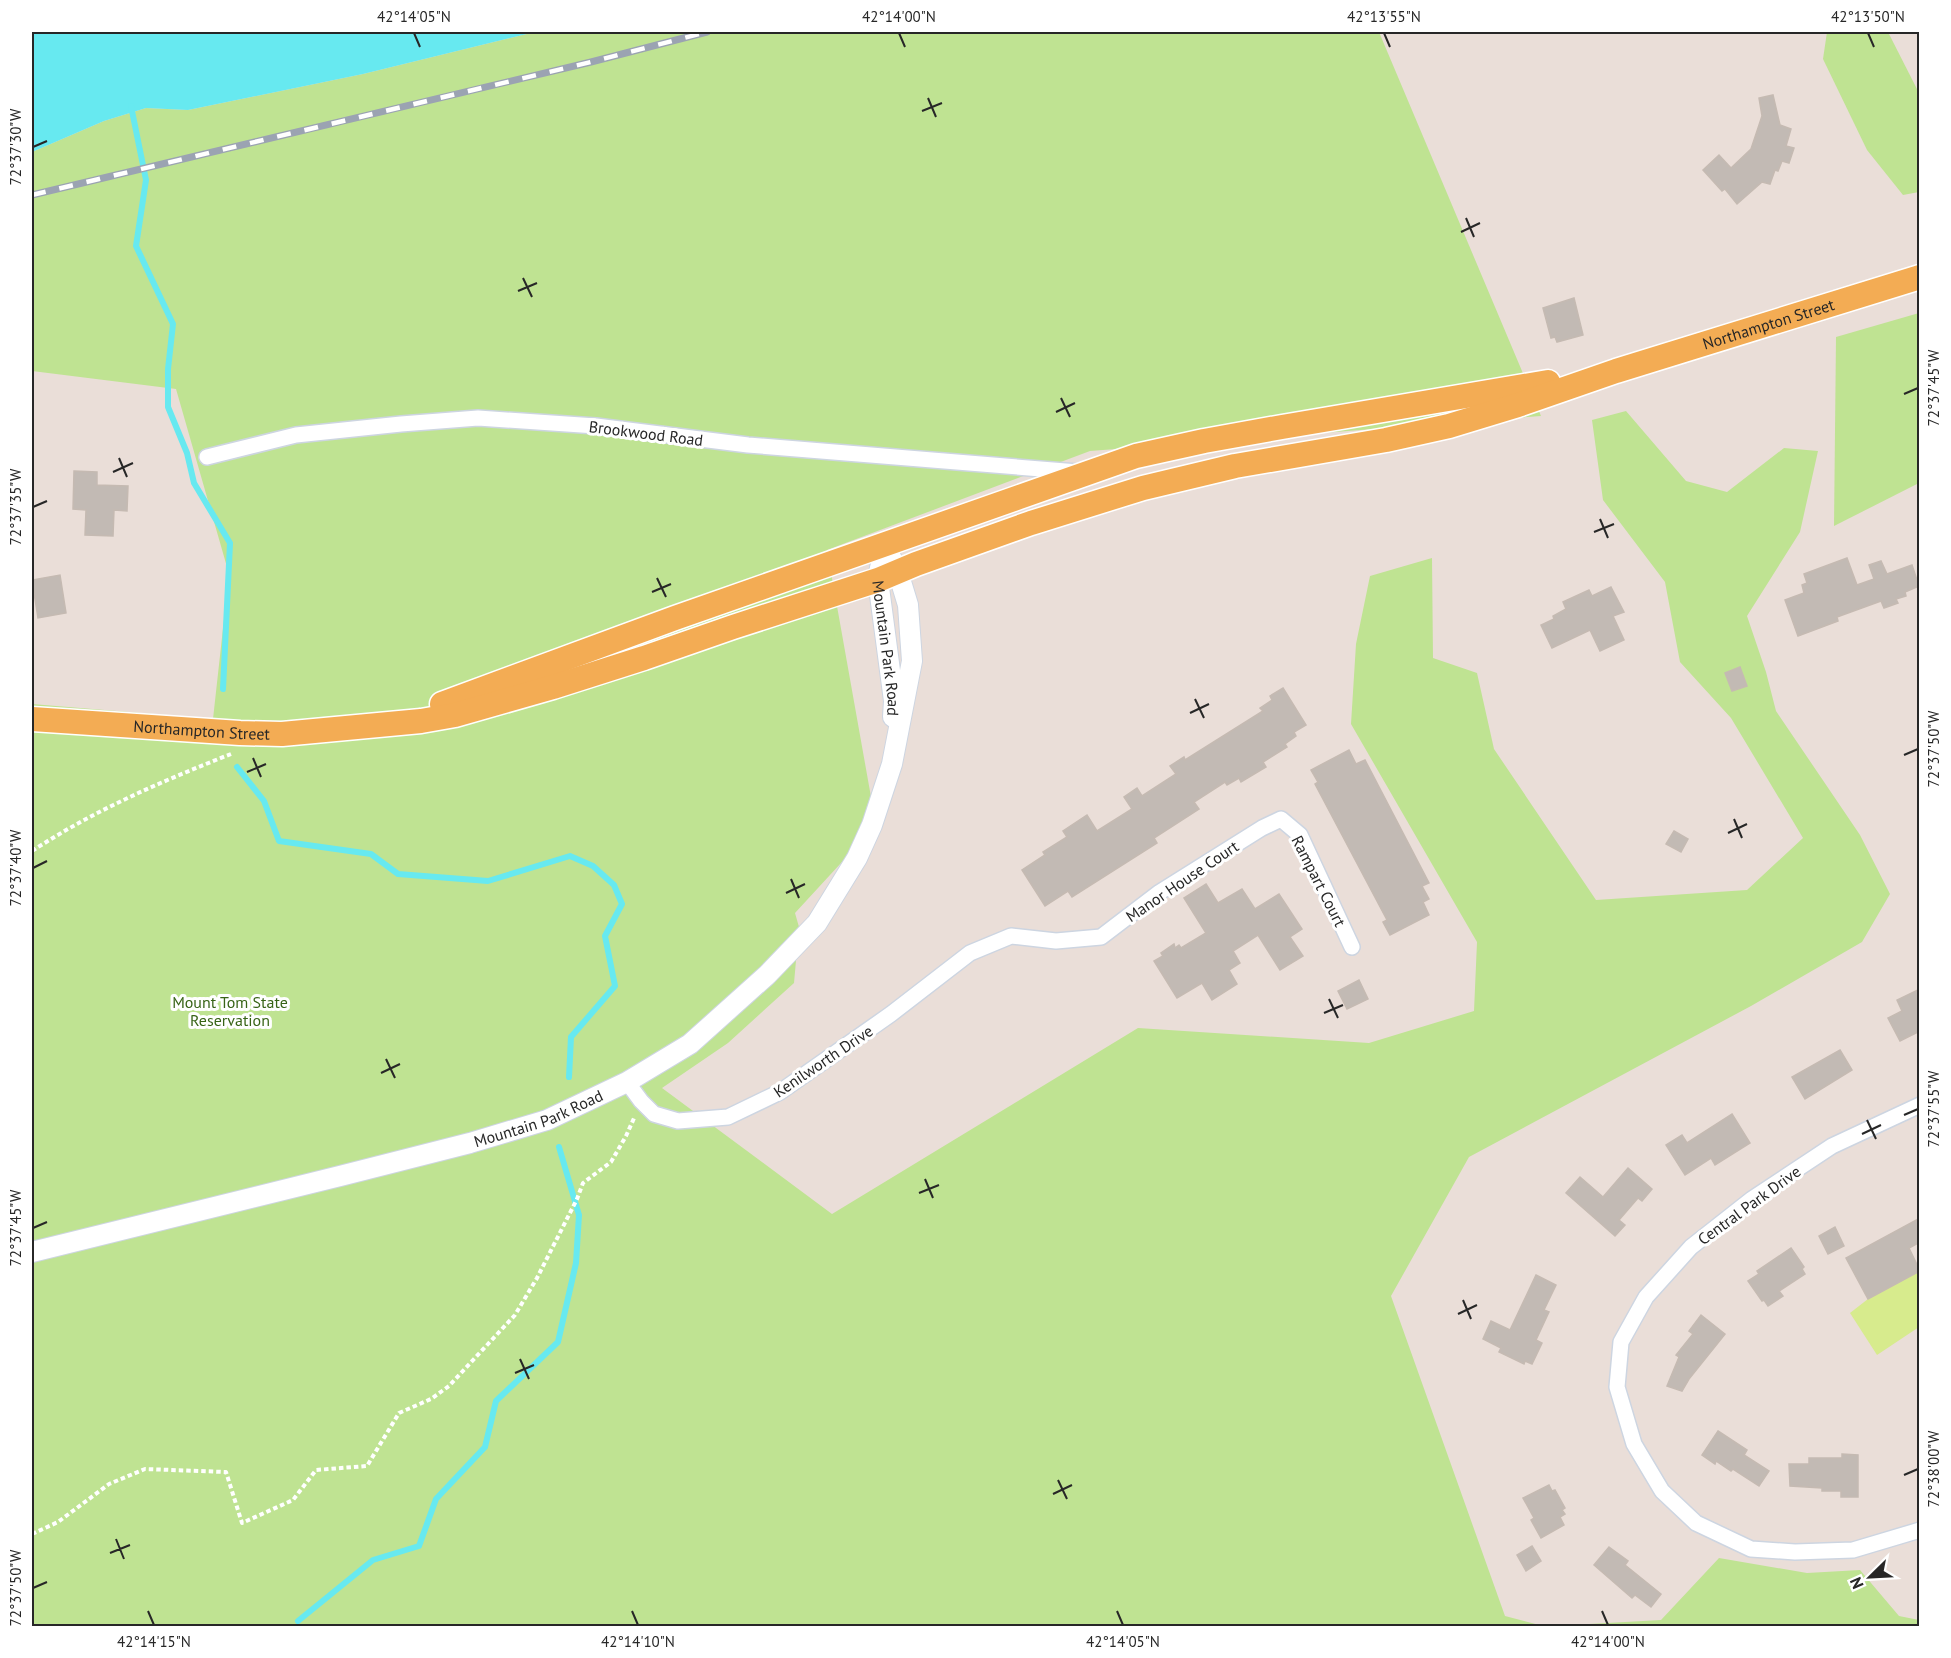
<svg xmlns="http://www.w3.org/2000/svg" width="1951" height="1658" viewBox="0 0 1951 1658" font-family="'PT Sans',sans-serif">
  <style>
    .green { fill: #bfe392 }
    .pitch { fill: #d7eb8d }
    .water { fill: #67e9f0 }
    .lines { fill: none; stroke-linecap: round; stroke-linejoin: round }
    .stream { stroke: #67e9f0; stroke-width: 6 }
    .building { fill: #c2bab4; stroke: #c5bab2; stroke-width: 1.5 }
    .minor-casing { stroke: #cdd5e1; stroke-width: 18 }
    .tertiary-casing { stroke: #cdd5e1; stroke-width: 22 }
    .primary-casing { stroke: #fff; stroke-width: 27 }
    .path { stroke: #fff; stroke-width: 4; stroke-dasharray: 4.5 3; stroke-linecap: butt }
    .minor { stroke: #fff; stroke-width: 15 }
    .tertiary { stroke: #fff; stroke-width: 20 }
    .primary { stroke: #f3ac54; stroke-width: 24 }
    .rail-casing { stroke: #9ba3b2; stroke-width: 7 }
    .rail { stroke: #fff; stroke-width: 4.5; stroke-dasharray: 14; stroke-linecap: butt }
    .ticks { fill: none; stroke: #272727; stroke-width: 2 }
    .labels { text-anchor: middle; stroke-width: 6; stroke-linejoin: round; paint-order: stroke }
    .street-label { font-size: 16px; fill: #272727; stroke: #fff }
    .park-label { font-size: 16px; fill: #386417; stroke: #fff }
    .neatline { fill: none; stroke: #272727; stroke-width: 2 }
    .ticks-label { font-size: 15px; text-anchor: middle; fill: #272727 }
  </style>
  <rect width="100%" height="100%" fill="#eaded8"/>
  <g class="green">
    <path d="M 535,32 L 1379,32 L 1541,416 L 1090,451 L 827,550 L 876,825 L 795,913 L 799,927 L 794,983 L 728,1043 L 662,1088 L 832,1214 L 1138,1028 L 1369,1043 L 1474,1011 L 1477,942 L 1351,724 L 1356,644 L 1370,576 L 1432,558 L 1433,658 L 1477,673 L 1494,749 L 1596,900 L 1747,890 L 1803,838 L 1731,718 L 1680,662 L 1665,582 L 1603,500 L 1592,420 L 1626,411 L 1686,481 L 1727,492 L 1784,448 L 1818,451 L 1800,532 L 1747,616 L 1766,672 L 1776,711 L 1860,835 L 1890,894 L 1862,942 L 1751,1006 L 1469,1157 L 1391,1296 L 1505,1616 L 1543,1626 L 32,1626 L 32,704 L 213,719 L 229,574 L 176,389 L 32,371 L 32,152 L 104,121 L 146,108 L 188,110 L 363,74 Z"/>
    <path d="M 1827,32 L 1888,32 L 1919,93 L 1919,192 L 1903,195 L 1867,150 L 1823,59 Z"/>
    <path d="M 1919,313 L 1919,483 L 1834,526 L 1836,337 Z"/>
    <path d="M 1719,1558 L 1807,1573 L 1860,1570 L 1899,1616 L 1919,1620 L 1919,1626 L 1553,1626 L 1661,1620 Z"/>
  </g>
  <path class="pitch" d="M 1919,1271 L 1919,1327 L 1877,1355 L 1850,1313 L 1868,1299 Z"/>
  <path class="water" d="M 32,32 L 535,32 L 363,74 L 188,110 L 146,108 L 104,121 L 32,152 Z"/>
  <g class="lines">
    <g class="stream">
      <path d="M 131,106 L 146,180 L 136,246 L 173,324 L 168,369 L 168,407 L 187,453 L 194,483 L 230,543 L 223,689"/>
      <path d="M 237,767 L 264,801 L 279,841 L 371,854 L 398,874 L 488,881 L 570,856 L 593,866 L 614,885 L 622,904 L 605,936 L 615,986 L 571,1037 L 569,1077"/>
      <path d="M 298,1621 L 373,1560 L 419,1546 L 436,1499 L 485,1447 L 496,1401 L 558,1342 L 576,1263 L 579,1215 L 559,1147"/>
    </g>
  </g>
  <g class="building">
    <path d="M 1773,95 L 1780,125 L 1791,129 L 1786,146 L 1794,148 L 1789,163 L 1782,161 L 1778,171 L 1775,170 L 1770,184 L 1762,182 L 1737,204 L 1725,189 L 1722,191 L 1703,170 L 1719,155 L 1731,168 L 1751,149 L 1762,116 L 1759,98 Z"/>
    <path d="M 1574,298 L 1583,335 L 1557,342 L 1555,337 L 1551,338 L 1543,308 Z"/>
    <path d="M 74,471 L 97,472 L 97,485 L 128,486 L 127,511 L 114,510 L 113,536 L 85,535 L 86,510 L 73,509 Z"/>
    <path d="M 1847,558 L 1857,585 L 1874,579 L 1869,565 L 1881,561 L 1887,574 L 1912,565 L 1919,586 L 1905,592 L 1906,596 L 1896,599 L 1898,603 L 1884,608 L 1881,601 L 1837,617 L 1838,621 L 1798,636 L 1785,600 L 1804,593 L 1802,585 L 1807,583 L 1804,574 Z"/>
    <path d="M 60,575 L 66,613 L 38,618 L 32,580 Z"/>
    <path d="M 1611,587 L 1624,612 L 1613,616 L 1624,640 L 1600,651 L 1590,630 L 1552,648 L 1541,625 L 1554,619 L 1553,616 L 1566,609 L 1563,602 L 1589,590 L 1592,596 Z"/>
    <path d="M 1740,667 L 1747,686 L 1732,691 L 1725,673 Z"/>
    <path d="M 1283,688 L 1306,725 L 1294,732 L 1296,736 L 1285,744 L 1287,747 L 1263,762 L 1266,767 L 1241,782 L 1239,778 L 1227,785 L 1225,782 L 1194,802 L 1199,809 L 1154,838 L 1157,843 L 1072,897 L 1068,891 L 1045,906 L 1022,870 L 1045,855 L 1043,852 L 1067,837 L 1063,831 L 1087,815 L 1097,831 L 1132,809 L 1124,797 L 1137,788 L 1142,796 L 1176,774 L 1170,766 L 1184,757 L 1185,760 L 1263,711 L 1260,708 L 1272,700 L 1270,696 Z"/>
    <path d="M 1349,750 L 1356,764 L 1365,760 L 1429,883 L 1422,886 L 1429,899 L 1423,902 L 1429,915 L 1390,935 L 1383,922 L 1387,920 L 1315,784 L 1318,782 L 1311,770 Z"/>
    <path d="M 1674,831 L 1688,839 L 1681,852 L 1666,844 Z"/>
    <path d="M 1206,884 L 1218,903 L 1242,889 L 1255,909 L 1279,894 L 1302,929 L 1290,937 L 1303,956 L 1280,970 L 1258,935 L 1233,951 L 1240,963 L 1229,970 L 1237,984 L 1212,1000 L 1202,983 L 1177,998 L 1154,961 L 1163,956 L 1161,953 L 1174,944 L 1175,948 L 1179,945 L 1181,948 L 1206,933 L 1184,898 Z"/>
    <path d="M 1359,980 L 1368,999 L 1347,1009 L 1338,991 Z"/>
    <path d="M 1920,989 L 1920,1031 L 1900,1041 L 1888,1018 L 1902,1011 L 1897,1000 Z"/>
    <path d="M 1840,1050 L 1852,1070 L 1805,1099 L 1792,1077 Z"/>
    <path d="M 1732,1114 L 1750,1143 L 1715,1165 L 1711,1158 L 1685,1175 L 1666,1145 L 1682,1135 L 1687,1143 Z"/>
    <path d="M 1628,1168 L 1652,1189 L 1642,1201 L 1638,1198 L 1619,1220 L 1625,1225 L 1615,1236 L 1566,1193 L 1580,1177 L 1603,1197 Z"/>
    <path d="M 1920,1218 L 1920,1242 L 1909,1248 L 1920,1271 L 1868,1299 L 1846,1258 Z"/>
    <path d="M 1835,1227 L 1844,1246 L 1828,1254 L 1819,1236 Z"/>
    <path d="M 1791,1248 L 1804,1267 L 1802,1269 L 1805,1274 L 1779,1291 L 1783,1296 L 1768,1306 L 1764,1300 L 1762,1301 L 1748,1281 L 1759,1274 L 1757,1271 Z"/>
    <path d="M 1536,1275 L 1556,1285 L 1544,1310 L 1549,1312 L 1536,1340 L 1542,1343 L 1532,1364 L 1525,1361 L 1524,1364 L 1499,1352 L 1501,1348 L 1483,1339 L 1491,1321 L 1510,1330 Z"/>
    <path d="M 1701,1315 L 1725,1334 L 1689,1379 L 1682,1391 L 1667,1386 L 1679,1357 L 1676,1355 L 1693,1334 L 1689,1331 Z"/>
    <path d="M 1718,1431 L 1747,1450 L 1744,1455 L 1769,1471 L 1759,1486 L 1733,1469 L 1731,1471 L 1716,1461 L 1715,1464 L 1702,1455 Z"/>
    <path d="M 1842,1454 L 1858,1455 L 1858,1497 L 1841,1497 L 1841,1491 L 1822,1491 L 1822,1488 L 1790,1486 L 1789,1464 L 1809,1464 L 1809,1458 L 1842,1458 Z"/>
    <path d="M 1549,1485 L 1552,1491 L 1555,1490 L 1565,1508 L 1562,1510 L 1565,1514 L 1560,1517 L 1564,1525 L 1541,1538 L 1531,1520 L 1534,1518 L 1523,1498 Z"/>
    <path d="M 1532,1546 L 1541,1561 L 1526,1571 L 1517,1555 Z"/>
    <path d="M 1609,1547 L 1628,1561 L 1625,1565 L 1661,1594 L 1651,1607 L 1635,1595 L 1632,1598 L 1594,1565 Z"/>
  </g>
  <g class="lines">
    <defs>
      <g id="minor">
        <path d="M 207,457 L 296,435 L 401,424 L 478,418 L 596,426 L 748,445 L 1078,472"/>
        <path d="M 627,1082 L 641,1101 L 654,1114 L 678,1121 L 728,1117 L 780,1092 L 891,1014 L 970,953 L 1011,936 L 1056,941 L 1101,937 L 1160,892 L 1262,828 L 1281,819 L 1300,835 L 1352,947"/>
        <path d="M 1920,1105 L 1832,1146 L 1752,1199 L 1691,1247 L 1646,1297 L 1621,1342 L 1617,1387 L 1634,1444 L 1662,1491 L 1696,1523 L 1751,1549 L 1795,1552 L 1853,1550 L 1920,1530"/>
      </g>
      <g id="tertiary">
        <path id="s1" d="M 880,568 L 878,580 L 894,701 L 893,717"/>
        <path id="s2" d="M 32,1252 L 340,1176 L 470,1143 L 547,1120 L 627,1082 L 690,1044 L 767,975 L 817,923 L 857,858 L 872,825 L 892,764 L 912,661 L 908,605 L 898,572 L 885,545"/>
      </g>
      <g id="primary">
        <path d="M 442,704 L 675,618 L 1136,456 L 1204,441 L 1282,427 L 1548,382"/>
        <path id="s3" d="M 32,719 L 240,733 L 282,734 L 421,721 L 455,715 L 553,687 L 644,658 L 733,627 L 878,580 L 916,564 L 1031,523 L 1143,488 L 1235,466 L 1386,440 L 1449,426 L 1518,405 L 1616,371 L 1920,277"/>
      </g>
    </defs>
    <use href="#minor" class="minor-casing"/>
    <use href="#tertiary" class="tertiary-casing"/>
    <use href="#primary" class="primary-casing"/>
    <g class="path">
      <path d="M 32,851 C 95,810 160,782 231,754"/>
      <path d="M 32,1534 L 58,1522 L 109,1484 L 145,1469 L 226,1472 L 242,1523 L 293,1500 L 316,1470 L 367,1466 L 399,1413 L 431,1399 L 449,1386 L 515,1315 L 537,1278 L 577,1199 L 583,1183 L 611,1162 L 626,1136 L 635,1116"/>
    </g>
    <use href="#minor" class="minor"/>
    <use href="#tertiary" class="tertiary"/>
    <use href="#primary" class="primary"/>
    <defs>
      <path id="rail" d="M 32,195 L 591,62 L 707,32"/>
    </defs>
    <use href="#rail" class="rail-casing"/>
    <use href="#rail" class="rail"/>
  </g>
  <path class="ticks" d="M 414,33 L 420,47M 899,33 L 905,47M 1384,33 L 1390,47M 1868,33 L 1874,47M 928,98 L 936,117M 922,111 L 942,103M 33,147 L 47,141M 1466,218 L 1474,237M 1461,232 L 1480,223M 523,278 L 532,297M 518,291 L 537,283M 1904,394 L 1918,388M 1061,398 L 1070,417M 1056,412 L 1075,403M 119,458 L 127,477M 113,472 L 133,463M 33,507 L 47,501M 1600,519 L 1608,538M 1594,532 L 1614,524M 657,578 L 666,597M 652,592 L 671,584M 1195,699 L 1204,718M 1190,713 L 1209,704M 1904,755 L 1918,749M 253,758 L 261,777M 247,772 L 266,764M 1734,819 L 1742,838M 1728,833 L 1747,824M 33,868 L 47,861M 791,879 L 799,898M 786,893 L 805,884M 1329,999 L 1338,1018M 1324,1013 L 1343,1005M 386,1059 L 395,1078M 381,1073 L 400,1064M 1904,1115 L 1918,1109M 1867,1120 L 1876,1139M 1862,1134 L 1881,1125M 925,1179 L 933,1198M 919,1193 L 939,1185M 33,1228 L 47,1222M 1463,1300 L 1471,1319M 1458,1314 L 1477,1305M 520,1359 L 529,1379M 515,1373 L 534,1365M 1904,1475 L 1918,1469M 1058,1480 L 1067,1499M 1053,1494 L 1072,1485M 116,1539 L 124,1559M 110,1553 L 130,1545M 33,1588 L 47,1582M 148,1611 L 154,1625M 632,1611 L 638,1625M 1117,1611 L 1123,1625M 1602,1611 L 1608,1625"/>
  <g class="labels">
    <g class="street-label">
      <text dy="6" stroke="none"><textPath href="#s3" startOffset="1797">Northampton Street</textPath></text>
      <text transform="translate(646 433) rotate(7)" y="6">Brookwood Road</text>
      <text dy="6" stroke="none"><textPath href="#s1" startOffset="81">Mountain Park Road</textPath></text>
      <text dy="6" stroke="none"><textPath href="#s3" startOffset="170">Northampton Street</textPath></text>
      <text transform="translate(1182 881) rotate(-34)" y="6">Manor House Court</text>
      <text transform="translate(1319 881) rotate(63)" y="6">Rampart Court</text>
      <text transform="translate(823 1061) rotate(-34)" y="6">Kenilworth Drive</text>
      <text dy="6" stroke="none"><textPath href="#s2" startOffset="524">Mountain Park Road</textPath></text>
      <text transform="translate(1749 1205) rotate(-36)" y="6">Central Park Drive</text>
    </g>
    <g class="park-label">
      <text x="230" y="1008">Mount Tom State<tspan x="230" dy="18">Reservation</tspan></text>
    </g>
  </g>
  <rect width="1951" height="1658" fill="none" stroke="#ffffff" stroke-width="66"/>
  <g transform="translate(1870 1577) rotate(246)" stroke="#ffffff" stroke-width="4.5" paint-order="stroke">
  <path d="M0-4.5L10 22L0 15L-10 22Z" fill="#272727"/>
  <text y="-9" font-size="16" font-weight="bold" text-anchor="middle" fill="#272727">N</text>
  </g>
  <rect x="33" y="33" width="1885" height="1592" class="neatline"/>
  <g class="ticks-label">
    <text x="414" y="22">42°14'05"N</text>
    <text x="899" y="22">42°14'00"N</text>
    <text x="1384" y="22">42°13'55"N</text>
    <text x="1868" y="22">42°13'50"N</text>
    <text transform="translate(16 147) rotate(-90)" y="5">72°37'30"W</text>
    <text transform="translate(1934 388) rotate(-90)" y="5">72°37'45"W</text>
    <text transform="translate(16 507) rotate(-90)" y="5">72°37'35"W</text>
    <text transform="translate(1934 749) rotate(-90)" y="5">72°37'50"W</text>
    <text transform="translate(16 868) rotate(-90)" y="5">72°37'40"W</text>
    <text transform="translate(1934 1109) rotate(-90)" y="5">72°37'55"W</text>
    <text transform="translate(16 1228) rotate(-90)" y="5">72°37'45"W</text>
    <text transform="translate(1934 1469) rotate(-90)" y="5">72°38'00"W</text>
    <text transform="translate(16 1588) rotate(-90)" y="5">72°37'50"W</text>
    <text x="154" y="1647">42°14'15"N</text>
    <text x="638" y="1647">42°14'10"N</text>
    <text x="1123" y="1647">42°14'05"N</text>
    <text x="1608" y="1647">42°14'00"N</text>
  </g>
</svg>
